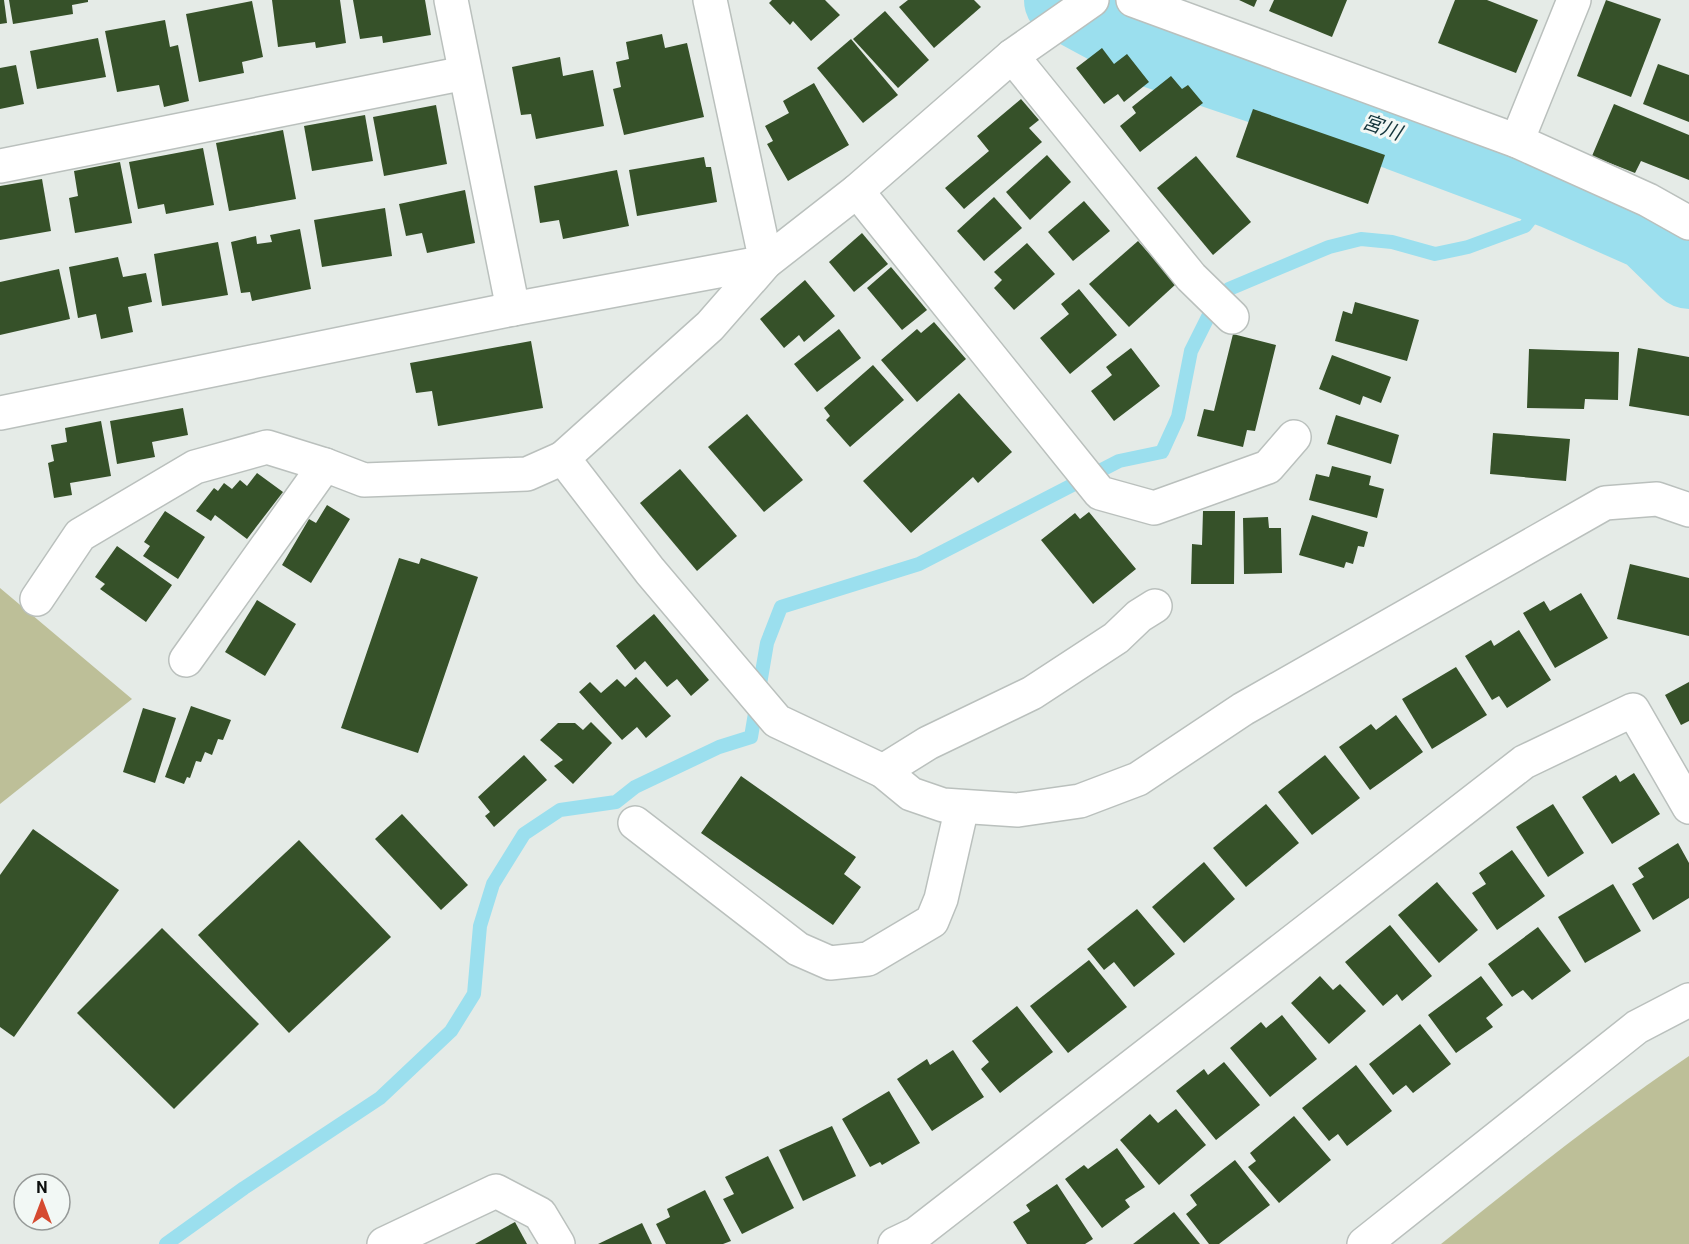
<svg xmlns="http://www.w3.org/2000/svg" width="1689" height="1244" viewBox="0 0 1689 1244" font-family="Roboto,'Noto Sans JP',sans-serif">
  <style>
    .green { fill: #bdbf98 }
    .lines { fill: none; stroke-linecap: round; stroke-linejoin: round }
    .stream { stroke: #9bdfee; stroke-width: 14 }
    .river { stroke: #9bdfee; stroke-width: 82 }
    .building { fill: #365129 }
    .minor-casing { stroke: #bac0bd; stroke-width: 36 }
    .minor { stroke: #fff; stroke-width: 33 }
    .labels { text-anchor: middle; stroke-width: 6; stroke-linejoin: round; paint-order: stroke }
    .water-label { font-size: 20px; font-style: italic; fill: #13343b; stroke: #f2f8f5 }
  </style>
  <rect width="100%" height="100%" fill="#e5ebe7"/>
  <g class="green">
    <path d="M 0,588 L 132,699 L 0,804 Z"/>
    <path d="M 1689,1056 L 1689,1244 L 1441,1244 C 1522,1179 1603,1114 1689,1056 Z"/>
  </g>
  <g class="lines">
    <path class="stream" d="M 166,1244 L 244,1188 L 380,1098 L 451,1031 L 474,994 L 480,926 L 493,884 L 524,834 L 560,810 L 616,802 L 635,787 L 719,747 L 751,737 L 767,643 L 781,607 L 919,564 L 1119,461 L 1162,452 L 1178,417 L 1191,351 L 1212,309 L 1229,289 L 1329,247 L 1361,239 L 1392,242 L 1435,254 L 1468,247 L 1525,226 L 1555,188"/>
    <path class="river" d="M 1065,0 L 1148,45 L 1400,130 L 1555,188 L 1650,230 L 1689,268"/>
  </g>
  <g class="building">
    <path d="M 0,0 L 4,0 L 7,23 L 0,24 Z"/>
    <path d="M 9,0 L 88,0 L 88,2 L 72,5 L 73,14 L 13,24 Z"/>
    <path d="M 272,0 L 340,0 L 346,43 L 316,48 L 315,42 L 278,47 Z"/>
    <path d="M 353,0 L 425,0 L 431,35 L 383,43 L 382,36 L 360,39 Z"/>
    <path d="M 772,0 L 825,0 L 840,15 L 811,41 L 793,21 L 790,25 L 769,3 Z"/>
    <path d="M 908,0 L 974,0 L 981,7 L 934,48 L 899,7 Z"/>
    <path d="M 1239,0 L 1257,0 L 1254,7 Z"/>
    <path d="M 1274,0 L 1347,0 L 1332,37 L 1269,11 Z"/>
    <path d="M 1455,0 L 1487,0 L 1538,20 L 1516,73 L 1438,43 Z"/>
    <path d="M 1606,0 L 1661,19 L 1631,97 L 1577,76 Z"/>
    <path d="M 252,1 L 263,57 L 242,62 L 244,73 L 199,82 L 186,14 Z"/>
    <path d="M 885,11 L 929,60 L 898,88 L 853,39 Z"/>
    <path d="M 165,20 L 170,47 L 178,45 L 189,101 L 164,107 L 159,85 L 117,92 L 105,31 Z"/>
    <path d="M 662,34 L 665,48 L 687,43 L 704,117 L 624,135 L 613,89 L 621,87 L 616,62 L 629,59 L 626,42 Z"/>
    <path d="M 98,38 L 106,77 L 37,89 L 30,51 Z"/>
    <path d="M 851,39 L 898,95 L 863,123 L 817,68 Z"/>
    <path d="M 1102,48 L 1114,64 L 1127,54 L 1149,82 L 1124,102 L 1118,94 L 1104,104 L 1076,68 Z"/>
    <path d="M 560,57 L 563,76 L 593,70 L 604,126 L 536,139 L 531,114 L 521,115 L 512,67 Z"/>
    <path d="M 1658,64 L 1689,75 L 1689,122 L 1643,104 Z"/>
    <path d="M 16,65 L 24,104 L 0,109 L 0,68 Z"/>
    <path d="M 1171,76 L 1182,89 L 1188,85 L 1203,103 L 1140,152 L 1120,126 L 1136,113 L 1132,107 Z"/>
    <path d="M 814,83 L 849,145 L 788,181 L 767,144 L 773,141 L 765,126 L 789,113 L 783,101 Z"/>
    <path d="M 1021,99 L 1039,120 L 1029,128 L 1042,142 L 964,209 L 945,188 L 989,151 L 977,136 Z"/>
    <path d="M 1614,104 L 1689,135 L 1689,180 L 1641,161 L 1635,173 L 1592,156 Z"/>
    <path d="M 436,105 L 447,164 L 384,176 L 373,117 Z"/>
    <path d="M 1253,109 L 1385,155 L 1368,204 L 1236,157 Z"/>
    <path d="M 365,115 L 373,161 L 312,171 L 304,126 Z"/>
    <path d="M 283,130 L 296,199 L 229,211 L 216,143 Z"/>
    <path d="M 203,148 L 214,205 L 166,214 L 164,204 L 138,209 L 129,162 Z"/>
    <path d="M 1047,155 L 1071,182 L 1030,220 L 1006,192 Z"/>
    <path d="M 1196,156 L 1251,222 L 1213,255 L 1157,188 Z"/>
    <path d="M 704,157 L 706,167 L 711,167 L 717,202 L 637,216 L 629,170 Z"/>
    <path d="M 120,162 L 132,223 L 75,233 L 69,198 L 78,196 L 74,171 Z"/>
    <path d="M 617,170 L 629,226 L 563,239 L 559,220 L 540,223 L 534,186 Z"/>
    <path d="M 42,179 L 51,231 L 0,240 L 0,186 Z"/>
    <path d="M 465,190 L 475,243 L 427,253 L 422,233 L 406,236 L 399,204 Z"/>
    <path d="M 994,197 L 1022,228 L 984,261 L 957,231 Z"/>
    <path d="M 1084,201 L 1110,231 L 1073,261 L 1048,232 Z"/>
    <path d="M 385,208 L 392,256 L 322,267 L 314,220 Z"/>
    <path d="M 300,229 L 311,289 L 252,301 L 250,292 L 241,293 L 231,242 L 256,236 L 257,244 L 272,242 L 270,235 Z"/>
    <path d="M 862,233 L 888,264 L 854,292 L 829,262 Z"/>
    <path d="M 1138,241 L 1176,284 L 1129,327 L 1089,284 Z"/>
    <path d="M 218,242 L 228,295 L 162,306 L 154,254 Z"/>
    <path d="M 1027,243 L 1055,274 L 1014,310 L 994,288 L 1002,280 L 994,272 Z"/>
    <path d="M 118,257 L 123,277 L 146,273 L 152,302 L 128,307 L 133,332 L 101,339 L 96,314 L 78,318 L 69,267 Z"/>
    <path d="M 891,267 L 927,310 L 902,330 L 867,288 Z"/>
    <path d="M 59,269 L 70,319 L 0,335 L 0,282 Z"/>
    <path d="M 805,280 L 835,316 L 804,342 L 799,335 L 784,348 L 760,319 Z"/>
    <path d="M 1079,289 L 1117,335 L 1070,374 L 1040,338 L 1069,314 L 1061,304 Z"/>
    <path d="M 1355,302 L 1419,320 L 1407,361 L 1335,341 L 1343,311 L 1352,314 Z"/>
    <path d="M 934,322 L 966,359 L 917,402 L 881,360 L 917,329 L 921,333 Z"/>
    <path d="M 839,329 L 861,358 L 817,392 L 794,364 Z"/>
    <path d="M 1233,334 L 1276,345 L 1255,431 L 1247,430 L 1243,447 L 1197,436 L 1204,409 L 1214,411 Z"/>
    <path d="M 531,341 L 543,408 L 438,426 L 432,391 L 416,393 L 410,363 Z"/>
    <path d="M 1131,348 L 1160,386 L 1114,421 L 1091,391 L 1112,375 L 1106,367 Z"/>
    <path d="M 1638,348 L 1689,357 L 1689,416 L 1629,406 Z"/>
    <path d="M 1529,349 L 1619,352 L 1618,400 L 1585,399 L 1584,409 L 1527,408 Z"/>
    <path d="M 1332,355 L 1391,377 L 1381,403 L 1363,396 L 1360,405 L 1319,389 Z"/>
    <path d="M 873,365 L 904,400 L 850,447 L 826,420 L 830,416 L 824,408 Z"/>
    <path d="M 959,393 L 1012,452 L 978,483 L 973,477 L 911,533 L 863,481 Z"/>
    <path d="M 183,408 L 188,435 L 152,442 L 155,457 L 117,464 L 110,421 Z"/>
    <path d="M 747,414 L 803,480 L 764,512 L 708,447 Z"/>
    <path d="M 1336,415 L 1399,435 L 1391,464 L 1327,444 Z"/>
    <path d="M 101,421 L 111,476 L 70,483 L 72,495 L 54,498 L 48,463 L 54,461 L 51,445 L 67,442 L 65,428 Z"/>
    <path d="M 1493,433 L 1570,439 L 1566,481 L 1490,474 Z"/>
    <path d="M 1332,466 L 1371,476 L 1369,485 L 1384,489 L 1377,518 L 1309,500 L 1316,474 L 1329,477 Z"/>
    <path d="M 680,469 L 737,536 L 697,571 L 640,503 Z"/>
    <path d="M 257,473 L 283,492 L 247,539 L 215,515 L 211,521 L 196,511 L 214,488 L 218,491 L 224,483 L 232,489 L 240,480 L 247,486 Z"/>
    <path d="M 327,505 L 350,519 L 311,583 L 282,565 L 309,519 L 316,523 Z"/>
    <path d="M 165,511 L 205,537 L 178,579 L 143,556 L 150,546 L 144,542 Z"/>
    <path d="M 1203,511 L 1235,511 L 1234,584 L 1191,584 L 1192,544 L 1202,545 Z"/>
    <path d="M 1089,512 L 1136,569 L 1093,604 L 1041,540 L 1075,513 L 1080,519 Z"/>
    <path d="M 1312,515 L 1368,532 L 1364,547 L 1358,546 L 1353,564 L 1346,562 L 1344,568 L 1299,555 Z"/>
    <path d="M 1268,517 L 1269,528 L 1281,528 L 1282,573 L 1244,574 L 1243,518 Z"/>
    <path d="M 117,546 L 172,585 L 146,622 L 100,589 L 105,584 L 95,577 Z"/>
    <path d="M 399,558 L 419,564 L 421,558 L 478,577 L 418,753 L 341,728 Z"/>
    <path d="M 1630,564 L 1689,578 L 1689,636 L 1617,619 Z"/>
    <path d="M 1581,593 L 1608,638 L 1555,668 L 1523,613 L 1544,601 L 1550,611 Z"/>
    <path d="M 257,600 L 296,624 L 265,676 L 225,652 Z"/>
    <path d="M 654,614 L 709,680 L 691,696 L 677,679 L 667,687 L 645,661 L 635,670 L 616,646 Z"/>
    <path d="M 1519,630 L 1551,680 L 1507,708 L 1499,696 L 1492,700 L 1465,656 L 1491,640 L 1494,646 Z"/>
    <path d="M 1456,667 L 1487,715 L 1432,749 L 1402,699 Z"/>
    <path d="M 636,677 L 671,716 L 646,738 L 637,727 L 622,740 L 579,692 L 590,682 L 601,693 L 617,679 L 625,687 Z"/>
    <path d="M 1689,682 L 1689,721 L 1681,725 L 1665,695 Z"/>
    <path d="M 191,706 L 231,720 L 223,740 L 218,739 L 212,755 L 205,752 L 201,762 L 196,761 L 190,778 L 187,777 L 184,784 L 165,777 Z"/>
    <path d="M 143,708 L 176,718 L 155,783 L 123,772 Z"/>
    <path d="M 1396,715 L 1423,752 L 1370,790 L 1339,747 L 1371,724 L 1376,730 Z"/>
    <path d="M 591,722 L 612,743 L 573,784 L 554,766 L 563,760 L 540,740 L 558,723 L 575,723 L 583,730 Z"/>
    <path d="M 524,755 L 547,780 L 494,827 L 485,816 L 490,812 L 478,797 Z"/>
    <path d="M 1325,755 L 1360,798 L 1312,835 L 1278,792 Z"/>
    <path d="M 1634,773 L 1660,814 L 1612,844 L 1582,797 L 1616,775 L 1620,782 Z"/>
    <path d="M 741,776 L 856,857 L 844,874 L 861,887 L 833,925 L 701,833 Z"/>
    <path d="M 1266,804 L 1299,843 L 1246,887 L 1213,848 Z"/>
    <path d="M 1553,804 L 1584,853 L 1548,877 L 1516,827 Z"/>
    <path d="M 402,814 L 468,885 L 441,910 L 375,839 Z"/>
    <path d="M 33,829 L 119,890 L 14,1037 L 0,1027 L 0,875 Z"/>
    <path d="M 299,840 L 391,937 L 289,1033 L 198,935 Z"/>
    <path d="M 1678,843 L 1689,863 L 1689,898 L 1653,920 L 1632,884 L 1644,877 L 1638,868 Z"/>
    <path d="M 1512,850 L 1545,896 L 1497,930 L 1472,893 L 1486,884 L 1479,873 Z"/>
    <path d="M 1204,862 L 1235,899 L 1184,943 L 1152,907 Z"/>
    <path d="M 1437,882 L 1478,930 L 1439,963 L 1398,915 Z"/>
    <path d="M 1613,884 L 1641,931 L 1585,963 L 1558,917 Z"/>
    <path d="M 1137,909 L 1175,954 L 1134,987 L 1114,962 L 1104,970 L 1087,949 Z"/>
    <path d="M 1390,925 L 1432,976 L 1402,1001 L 1397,994 L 1383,1006 L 1345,962 Z"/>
    <path d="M 1538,927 L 1571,971 L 1532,1000 L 1523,990 L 1512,997 L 1488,964 Z"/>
    <path d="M 162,928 L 259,1024 L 174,1109 L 77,1013 Z"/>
    <path d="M 1089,960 L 1127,1007 L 1068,1053 L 1030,1006 Z"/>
    <path d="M 1320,976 L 1333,990 L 1340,984 L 1366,1011 L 1329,1044 L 1291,1003 Z"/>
    <path d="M 1481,976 L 1503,1005 L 1486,1018 L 1493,1027 L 1456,1053 L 1428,1015 Z"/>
    <path d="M 1017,1006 L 1053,1052 L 1000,1093 L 981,1069 L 989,1062 L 972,1041 Z"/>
    <path d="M 1282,1015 L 1317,1059 L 1270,1097 L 1230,1048 L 1261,1022 L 1266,1028 Z"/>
    <path d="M 1420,1024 L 1451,1064 L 1413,1093 L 1406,1085 L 1393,1095 L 1369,1064 Z"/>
    <path d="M 953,1050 L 984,1097 L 932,1131 L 897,1079 L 927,1059 L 930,1065 Z"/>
    <path d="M 1224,1062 L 1260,1105 L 1216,1140 L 1176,1091 L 1204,1069 L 1208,1075 Z"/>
    <path d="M 1356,1065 L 1392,1111 L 1347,1146 L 1338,1134 L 1329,1141 L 1302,1108 Z"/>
    <path d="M 889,1091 L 920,1143 L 882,1165 L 880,1162 L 870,1167 L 842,1119 Z"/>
    <path d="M 1176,1109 L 1206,1145 L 1159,1185 L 1120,1140 L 1150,1114 L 1158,1123 Z"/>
    <path d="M 1294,1116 L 1331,1160 L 1279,1203 L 1248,1167 L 1256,1161 L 1250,1153 Z"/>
    <path d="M 832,1126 L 856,1176 L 803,1201 L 779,1150 Z"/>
    <path d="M 1117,1148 L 1145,1187 L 1125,1200 L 1130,1207 L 1102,1228 L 1065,1179 L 1084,1165 L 1088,1169 Z"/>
    <path d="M 768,1156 L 794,1208 L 742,1234 L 723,1199 L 734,1194 L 725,1177 Z"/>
    <path d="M 1235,1160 L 1270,1205 L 1219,1244 L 1209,1244 L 1186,1214 L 1197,1205 L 1190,1195 Z"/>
    <path d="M 1057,1184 L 1093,1239 L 1085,1244 L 1027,1244 L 1013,1222 L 1030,1211 L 1026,1205 Z"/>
    <path d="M 705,1190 L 731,1241 L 723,1244 L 666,1244 L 656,1224 L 670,1217 L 667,1209 Z"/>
    <path d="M 1174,1212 L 1200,1244 L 1133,1244 Z"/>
    <path d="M 515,1222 L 527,1244 L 475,1244 Z"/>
    <path d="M 642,1223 L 652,1244 L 598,1244 Z"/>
  </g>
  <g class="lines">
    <defs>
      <g id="minor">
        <path d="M 451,0 L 513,309"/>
        <path d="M 1092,0 L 1012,56 L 857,191 L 766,262 L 710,326 L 563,458 L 650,571 L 777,721 L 883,771 L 911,794 L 943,805 L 1018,810 L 1080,801 L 1138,779 L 1243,709 L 1605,503 L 1657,499 L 1689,510"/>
        <path d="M 1133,0 L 1517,141 L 1648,200 L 1689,223"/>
        <path d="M 1012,56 L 1191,277 L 1232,317"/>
        <path d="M 1517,141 L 1574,0"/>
        <path d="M 0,166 L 465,73"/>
        <path d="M 857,191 L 1100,493 L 1154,508 L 1268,467 L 1294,437"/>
        <path d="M 0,413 L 513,309 L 766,262 L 710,0"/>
        <path d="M 37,599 L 80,535 L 195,467 L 267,447 L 325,465"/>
        <path d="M 186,660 L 325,465 L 364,480 L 527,474 L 563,458"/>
        <path d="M 883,771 L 928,743 L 1032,693 L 1116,638 L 1139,616 L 1155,606"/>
        <path d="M 635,823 L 798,949 L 830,963 L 868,959 L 932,921 L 941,899 L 962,807"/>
        <path d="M 384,1244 L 496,1191 L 540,1214 L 558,1244"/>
        <path d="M 895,1244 L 916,1234 L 1524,762 L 1633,710 L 1689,807"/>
        <path d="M 1364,1244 L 1637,1027 L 1689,1000"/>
      </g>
    </defs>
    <use href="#minor" class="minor-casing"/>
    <use href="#minor" class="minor"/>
  </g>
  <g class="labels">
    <g class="water-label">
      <text transform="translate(1382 127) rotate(19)" y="7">宮川</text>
    </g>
  </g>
  <g transform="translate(42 1202)"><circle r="28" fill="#f2f8f5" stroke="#969a98" stroke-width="1.5"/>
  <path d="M0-4.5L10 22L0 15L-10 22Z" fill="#d54a30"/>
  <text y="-9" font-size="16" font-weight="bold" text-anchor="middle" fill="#0c0e0d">N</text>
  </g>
</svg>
